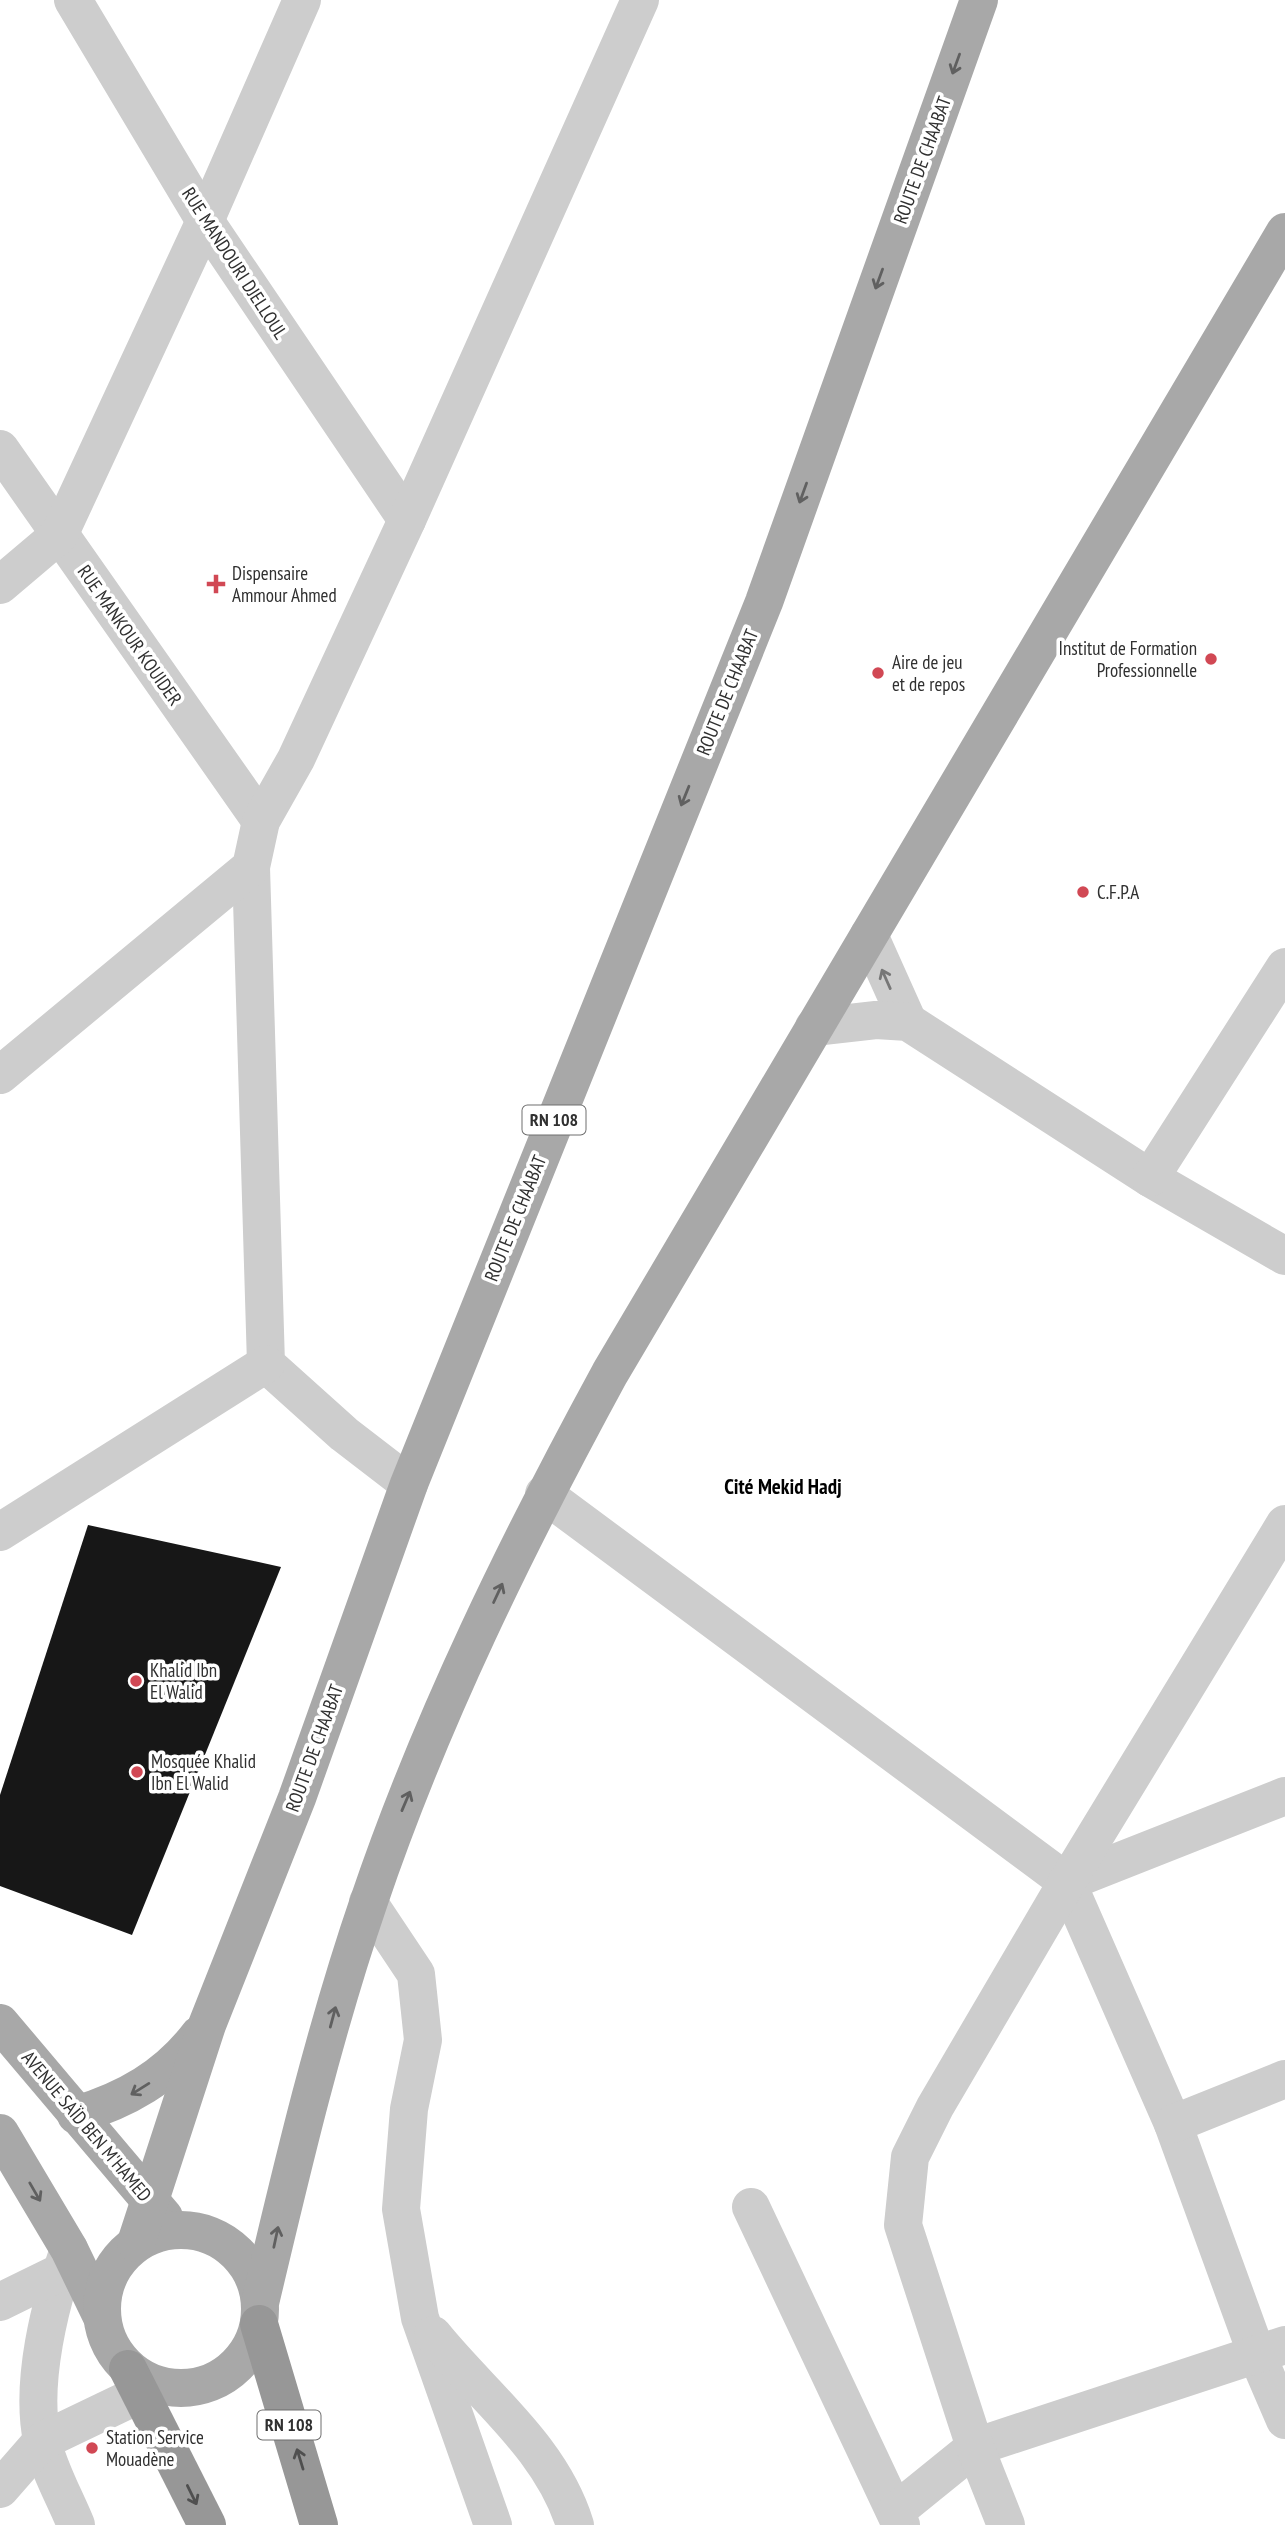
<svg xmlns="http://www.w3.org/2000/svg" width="1285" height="2525" viewBox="0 0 1285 2525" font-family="'PT Sans Narrow',sans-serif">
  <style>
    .building { fill: #171717 }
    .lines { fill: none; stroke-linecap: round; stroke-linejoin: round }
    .minor { stroke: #cdcdcd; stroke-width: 38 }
    .major { stroke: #a8a8a8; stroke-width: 38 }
    .highway { stroke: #979797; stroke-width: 38 }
    .oneway { stroke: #606060 }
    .oneway2 { stroke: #777 }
    .oneway3 { stroke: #4f4f4f }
    .poi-dot { fill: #d14854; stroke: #fff; stroke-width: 2.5 }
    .labels { text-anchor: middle; stroke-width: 7; stroke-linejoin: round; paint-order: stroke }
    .shield { fill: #fff; stroke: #6e6e6e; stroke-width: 2 }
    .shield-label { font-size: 18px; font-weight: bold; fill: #303030 }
    .street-label { font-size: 19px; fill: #303030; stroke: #fff }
    .poi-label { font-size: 19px; fill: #303030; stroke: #fff; text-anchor: start }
    .neighbourhood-label { font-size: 21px; font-weight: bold; fill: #000; stroke: #fff }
  </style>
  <rect width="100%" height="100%" fill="#fff"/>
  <path class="building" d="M 88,1525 L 281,1567 L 132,1935 L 0,1886 L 0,1795 Z"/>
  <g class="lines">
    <g class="minor">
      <path d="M 73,0 L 205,221 L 407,520"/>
      <path d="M 0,449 L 261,821"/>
      <path d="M 0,585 L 59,535 L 205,221 L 302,0"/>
      <path d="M 251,867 L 266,1364 L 344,1434 L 409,1484"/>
      <path d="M 869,935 L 908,1022"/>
      <path d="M 814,1027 L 876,1020 L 908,1022 L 1150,1178 L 1285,1256"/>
      <path d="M 0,1075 L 251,867 L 261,821 L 296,759 L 407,520 L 640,0"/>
      <path d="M 1150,1178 L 1285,967"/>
      <path d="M 544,1494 L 1067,1882 L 1173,2124 L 1257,2355 L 1285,2420"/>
      <path d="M 0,1532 L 266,1364"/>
      <path d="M 1067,1882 L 1285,1796"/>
      <path d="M 368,1902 L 416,1974 L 423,2040 L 409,2109 L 401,2209 L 420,2318 L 493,2525"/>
      <path d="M 1173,2124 L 1285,2079"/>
      <path d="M 751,2207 L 901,2525"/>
      <path d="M 69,2249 C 50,2304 30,2382 42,2440 C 48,2468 65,2498 76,2525"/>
      <path d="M 0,2302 L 61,2272"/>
      <path d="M 433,2335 C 482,2396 551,2447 575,2525"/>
      <path d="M 0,2489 L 42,2441 L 140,2394"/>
      <path d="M 896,2511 L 975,2447 L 1285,2345"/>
      <path d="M 1006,2525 L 975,2447 L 903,2225 L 910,2157 L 935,2107 L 1067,1882 L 1285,1524"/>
    </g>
    <g class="major">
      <path d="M 0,2023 L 164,2217"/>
      <path d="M 76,2115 C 126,2100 167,2077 199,2035"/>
      <path d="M 0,2133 L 69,2249 L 101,2315"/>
      <circle cx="181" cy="2309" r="79"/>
      <path d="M 136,2243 L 207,2025 L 297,1798 L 409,1484 L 764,602 L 979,0"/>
      <path d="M 260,2303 C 292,2168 324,2032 369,1901 C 431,1718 518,1542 610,1373 L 1285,232"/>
    </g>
    <g class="highway">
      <path d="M 259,2324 L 319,2525"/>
      <path d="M 128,2369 L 207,2525"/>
    </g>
  </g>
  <defs><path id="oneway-shaft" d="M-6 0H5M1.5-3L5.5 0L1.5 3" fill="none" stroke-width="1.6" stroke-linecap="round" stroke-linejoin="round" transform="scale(1.75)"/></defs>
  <g class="oneway">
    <use href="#oneway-shaft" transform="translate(956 64) rotate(110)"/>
    <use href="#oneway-shaft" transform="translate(879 279) rotate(110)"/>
    <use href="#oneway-shaft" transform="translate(803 493) rotate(110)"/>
    <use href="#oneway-shaft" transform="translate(685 796) rotate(112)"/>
    <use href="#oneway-shaft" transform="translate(498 1593) rotate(-65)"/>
    <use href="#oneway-shaft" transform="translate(406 1801) rotate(-67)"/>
    <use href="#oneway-shaft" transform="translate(333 2017) rotate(-75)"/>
    <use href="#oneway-shaft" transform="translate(140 2089) rotate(148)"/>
    <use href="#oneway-shaft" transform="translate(35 2192) rotate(60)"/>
    <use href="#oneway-shaft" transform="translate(276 2237) rotate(-78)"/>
  </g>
  <use class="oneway2" href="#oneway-shaft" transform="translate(886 979) rotate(-114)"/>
  <g class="oneway3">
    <use href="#oneway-shaft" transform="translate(300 2459) rotate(-107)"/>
    <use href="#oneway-shaft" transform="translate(192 2495) rotate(64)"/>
  </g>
  <g class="poi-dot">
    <path d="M212.5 573.5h7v7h7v7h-7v7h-7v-7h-7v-7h7z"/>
    <circle cx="1211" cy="659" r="7"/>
    <circle cx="878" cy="673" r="7"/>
    <circle cx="1083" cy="892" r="7"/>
    <circle cx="136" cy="1681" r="7"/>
    <circle cx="137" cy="1772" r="7"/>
    <circle cx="92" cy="2448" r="7"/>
  </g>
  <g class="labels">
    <g class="shield">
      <rect x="522.5" y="1105.5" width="63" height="29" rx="5"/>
      <rect x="257.5" y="2410.5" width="63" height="29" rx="5"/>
    </g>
    <g class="shield-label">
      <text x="554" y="1126">RN 108</text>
      <text x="289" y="2431">RN 108</text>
    </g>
    <g class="street-label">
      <text transform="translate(922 160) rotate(-70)" y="7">ROUTE DE CHAABAT</text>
      <text transform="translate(235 263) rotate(57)" y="7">RUE MANDOURI DJELLOUL</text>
      <text transform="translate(130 635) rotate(55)" y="7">RUE MANKOUR KOUIDER</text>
      <text transform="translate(727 692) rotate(-68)" y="7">ROUTE DE CHAABAT</text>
      <text transform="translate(515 1218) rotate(-68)" y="7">ROUTE DE CHAABAT</text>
      <text transform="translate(314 1748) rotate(-70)" y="7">ROUTE DE CHAABAT</text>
      <text transform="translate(87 2126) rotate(50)" y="7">AVENUE SAÏD BEN M'HAMED</text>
    </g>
    <g class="poi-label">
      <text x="232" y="580">Dispensaire<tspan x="232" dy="22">Ammour Ahmed</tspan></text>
      <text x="1197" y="655" text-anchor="end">Institut de Formation<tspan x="1197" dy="22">Professionnelle</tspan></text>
      <text x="892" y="669">Aire de jeu<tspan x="892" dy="22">et de repos</tspan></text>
      <text x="1097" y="899">C.F.P.A</text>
      <text x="150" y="1677">Khalid Ibn<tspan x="150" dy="22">El Walid</tspan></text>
      <text x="151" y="1768">Mosquée Khalid<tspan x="151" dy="22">Ibn El Walid</tspan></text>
      <text x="106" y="2444">Station Service<tspan x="106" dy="22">Mouadène</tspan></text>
    </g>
    <g class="neighbourhood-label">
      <text x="783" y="1494">Cité Mekid Hadj</text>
    </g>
  </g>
</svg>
